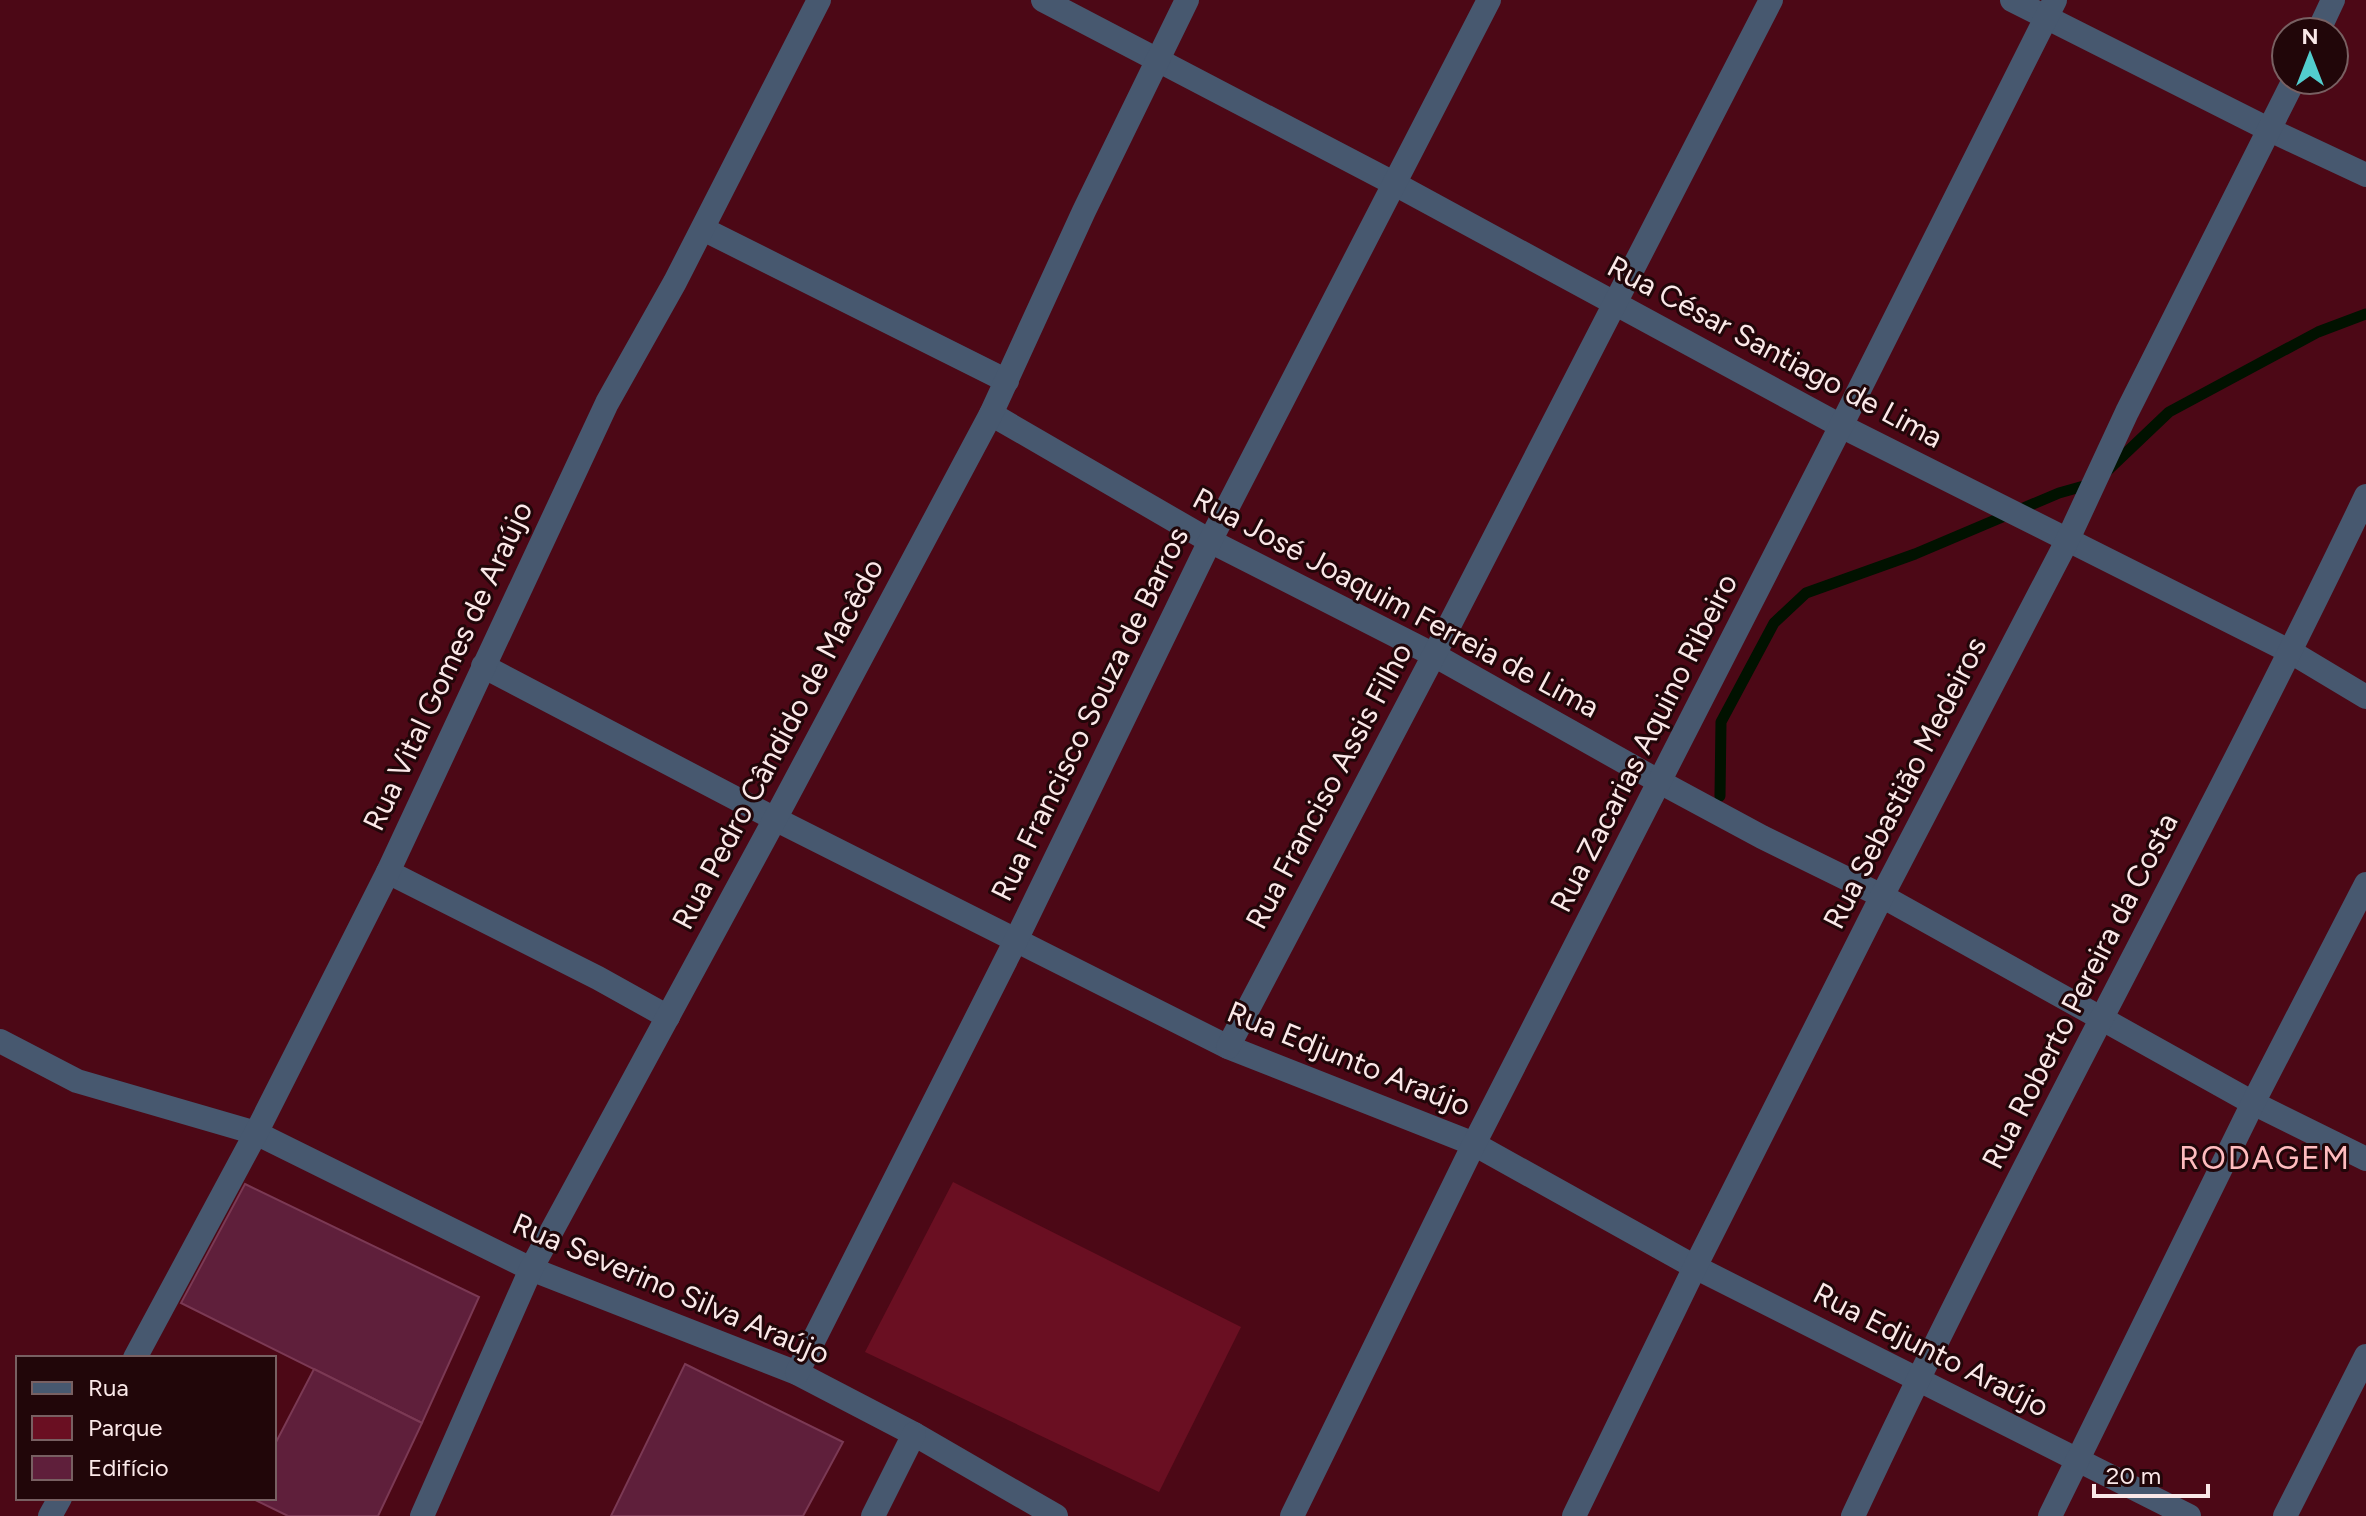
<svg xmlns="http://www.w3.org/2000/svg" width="2366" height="1516" viewBox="0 0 2366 1516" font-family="Figtree,sans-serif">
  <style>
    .green { fill: #6a0f22 }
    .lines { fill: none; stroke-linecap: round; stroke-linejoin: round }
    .stream { stroke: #011200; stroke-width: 11 }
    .building { fill: #5f1f3b; stroke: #7b3954; stroke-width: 2 }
    .minor { stroke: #47586f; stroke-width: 24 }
    .labels { text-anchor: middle; stroke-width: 6; stroke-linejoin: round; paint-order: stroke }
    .street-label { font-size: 30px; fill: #fae8e8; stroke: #210609 }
    .neighbourhood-label { font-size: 32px; letter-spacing: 2px; fill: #ffbbbe; stroke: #210609 }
  </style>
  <rect width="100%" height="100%" fill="#4c0816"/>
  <path class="green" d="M 953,1182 L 1241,1327 L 1159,1492 L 865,1352 Z"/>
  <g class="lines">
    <g class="stream">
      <path d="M 2107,471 L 2169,412 L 2318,332 L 2366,314"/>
      <path d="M 1720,796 L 1721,722 L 1774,623 L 1806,593 L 1915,554 L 2059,493 L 2091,484"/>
    </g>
  </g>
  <g class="building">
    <path d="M 245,1184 L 479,1297 L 422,1423 L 181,1303 Z"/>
    <path d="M 685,1364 L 843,1442 L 803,1516 L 611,1516 Z"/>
    <path d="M 314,1369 L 422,1423 L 378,1516 L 288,1516 L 251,1498 L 274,1498 L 274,1446 Z"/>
  </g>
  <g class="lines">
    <g class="minor">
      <path d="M 1043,0 L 1395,184 L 1841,426 L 2291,652 L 2366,697"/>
      <path d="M 2012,0 L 2270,130 L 2366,175"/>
      <path d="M 2318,32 L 2333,0"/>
      <path d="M 703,229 L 1007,381"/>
      <path d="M 991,414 L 1210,541 L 1434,655 L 1660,782 L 1762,837 L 1882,896 L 2253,1103 L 2366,1159"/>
      <path d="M 483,666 L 775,819 L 1228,1047 L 1474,1144 L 1695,1267 L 2189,1516"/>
      <path d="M 388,872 L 598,978 L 668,1017"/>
      <path d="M 0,1041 L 77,1081 L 256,1133 L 531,1269 L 797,1373 L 914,1434 L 1056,1516"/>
      <path d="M 1228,1047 L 1434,655 L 1771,0"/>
      <path d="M 135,1358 L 256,1133 L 388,872 L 607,403 L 675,282 L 819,0"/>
      <path d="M 797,1373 L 1016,940 L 1210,541 L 1489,0"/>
      <path d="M 50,1516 L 60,1498"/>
      <path d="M 422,1516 L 531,1269 L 775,819 L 991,414 L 1084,211 L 1187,0"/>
      <path d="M 873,1516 L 914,1434"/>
      <path d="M 1292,1516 L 1474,1144 L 1841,426 L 2055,0"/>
      <path d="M 1574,1516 L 1695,1267 L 1882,896 L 2068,539 L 2127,412 L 2294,80"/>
      <path d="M 1853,1516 C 2014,1171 2202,839 2366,496"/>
      <path d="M 2050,1516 L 2253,1103 L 2366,884"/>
      <path d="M 2285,1516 L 2366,1356"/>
    </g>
  </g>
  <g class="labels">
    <g class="street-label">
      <text transform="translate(1775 352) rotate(28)" y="10">Rua César Santiago de Lima</text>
      <text transform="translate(1396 603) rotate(28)" y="10">Rua José Joaquim Ferreia de Lima</text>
      <text transform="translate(448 666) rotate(-65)" y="10">Rua Vital Gomes de Araújo</text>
      <text transform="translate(1090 714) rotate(-64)" y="10">Rua Francisco Souza de Barros</text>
      <text transform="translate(1644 743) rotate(-63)" y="10">Rua Zacarias Aquino Ribeiro</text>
      <text transform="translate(778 744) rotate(-62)" y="10">Rua Pedro Cândido de Macêdo</text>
      <text transform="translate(1905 783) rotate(-63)" y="10">Rua Sebastião Medeiros</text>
      <text transform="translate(1329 786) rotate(-62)" y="10">Rua Franciso Assis Filho</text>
      <text transform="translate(2080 991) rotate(-63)" y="10">Rua Roberto Pereira da Costa</text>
      <text transform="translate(1349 1059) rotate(22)" y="10">Rua Edjunto Araújo</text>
      <text transform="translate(671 1289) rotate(23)" y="10">Rua Severino Silva Araújo</text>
      <text transform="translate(1931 1350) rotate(27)" y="10">Rua Edjunto Araújo</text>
    </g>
    <g class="neighbourhood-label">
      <text x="2265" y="1169">RODAGEM</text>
    </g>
  </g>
  <rect x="16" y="1356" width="260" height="144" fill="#210609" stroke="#786062" stroke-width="2"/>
  <rect x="32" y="1382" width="40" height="12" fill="#47586f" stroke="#786062" stroke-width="2"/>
  <text x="88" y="1396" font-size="24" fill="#fae8e8">Rua</text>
  <rect x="32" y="1416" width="40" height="24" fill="#6a0f22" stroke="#786062" stroke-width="2"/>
  <text x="88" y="1436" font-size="24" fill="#fae8e8">Parque</text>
  <rect x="32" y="1456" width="40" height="24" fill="#5f1f3b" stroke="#786062" stroke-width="2"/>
  <text x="88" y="1476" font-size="24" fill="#fae8e8">Edifício</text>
  <g transform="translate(2310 56)"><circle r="38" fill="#210609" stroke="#786062" stroke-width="2"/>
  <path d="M0-6L14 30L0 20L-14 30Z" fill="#52cdce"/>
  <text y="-12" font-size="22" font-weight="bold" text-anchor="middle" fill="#fae8e8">N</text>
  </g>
  <path d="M2094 1484v12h114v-12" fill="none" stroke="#fae8e8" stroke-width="4"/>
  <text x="2106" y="1484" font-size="24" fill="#fae8e8" stroke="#210609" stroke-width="6" paint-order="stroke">20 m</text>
</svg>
